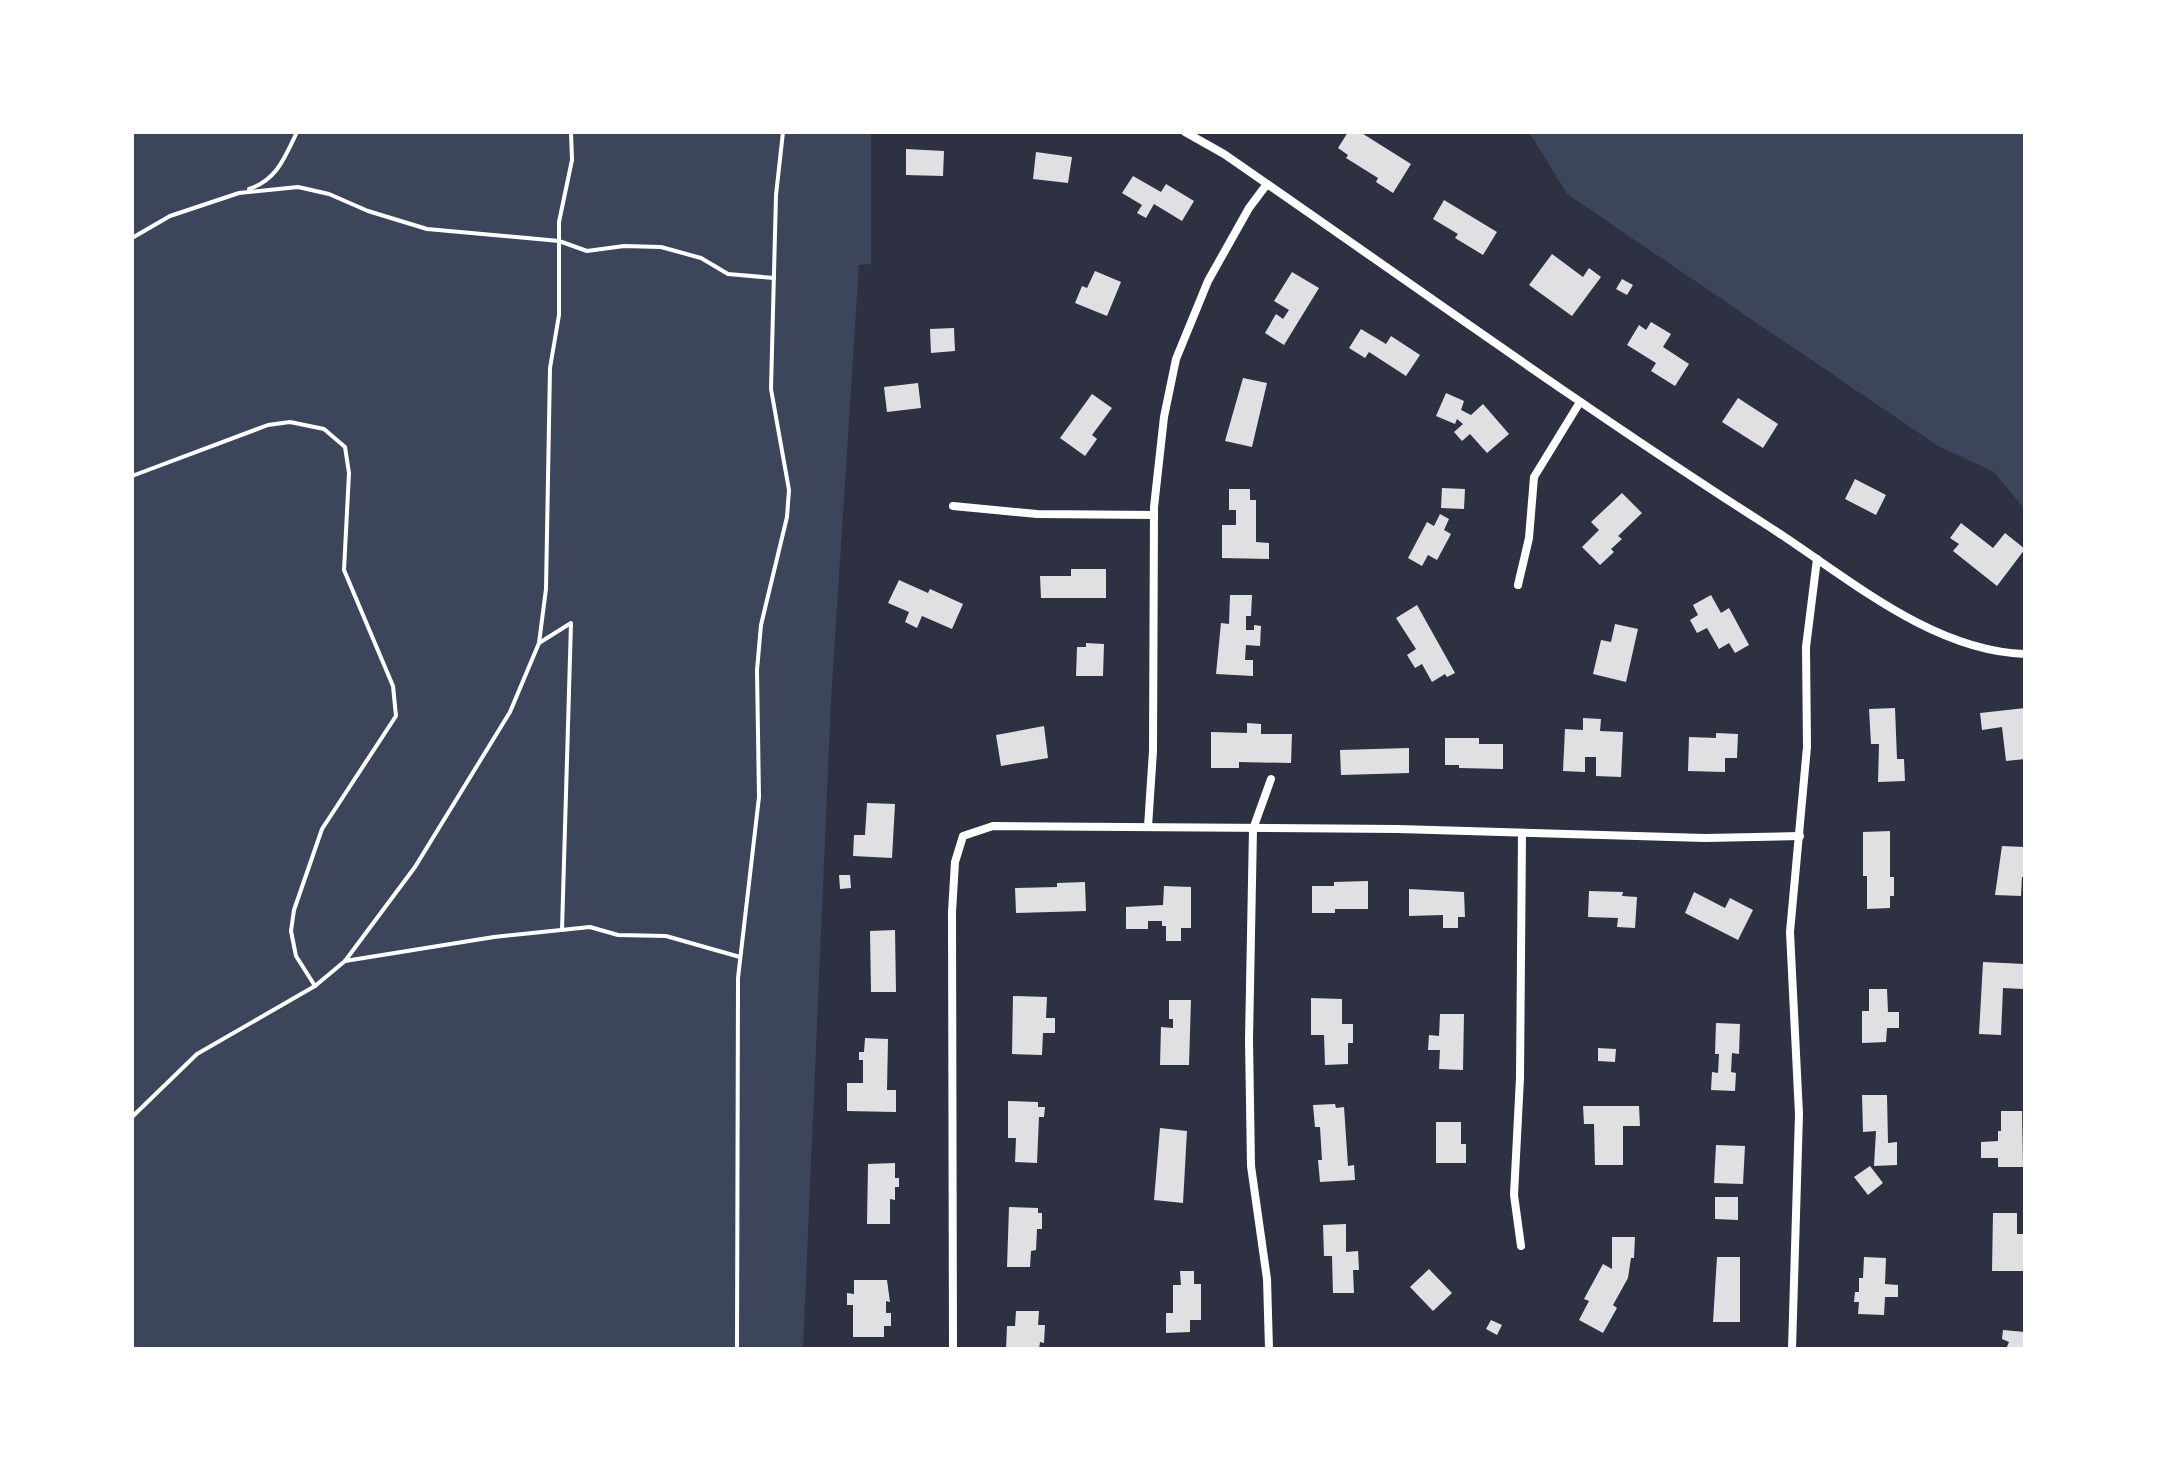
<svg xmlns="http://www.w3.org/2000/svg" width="2157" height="1481" viewBox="0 0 2157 1481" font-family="Karla,sans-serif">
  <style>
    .green { fill: #3c4559 }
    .building { fill: #e0e0e3 }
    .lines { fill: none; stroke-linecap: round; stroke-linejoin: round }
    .path { stroke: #fff; stroke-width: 4 }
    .minor { stroke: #fff; stroke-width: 8 }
  </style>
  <rect width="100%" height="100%" fill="#2d3142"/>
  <g class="green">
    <path d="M 132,132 L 871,132 L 871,264 L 859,265 L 831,701 L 803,1349 L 132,1349 Z"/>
    <path d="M 1529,132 L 2025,132 L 2025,510 L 1994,472 L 1938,446 L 1567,194 Z"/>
  </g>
  <g class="building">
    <path d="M 1348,132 L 1360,132 L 1411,164 L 1393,193 L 1376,182 L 1378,178 L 1346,158 L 1348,155 L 1338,148 Z"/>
    <path d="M 906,149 L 944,151 L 943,176 L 906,175 Z"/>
    <path d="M 1036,152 L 1072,157 L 1068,183 L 1033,179 Z"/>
    <path d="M 1133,176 L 1161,192 L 1166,184 L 1194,201 L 1182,221 L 1154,204 L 1146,218 L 1137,213 L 1142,205 L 1122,193 Z"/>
    <path d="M 1444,200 L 1497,232 L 1483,255 L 1455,238 L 1458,234 L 1433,219 Z"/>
    <path d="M 1552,254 L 1583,277 L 1589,268 L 1601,277 L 1572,316 L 1529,285 Z"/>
    <path d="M 1095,271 L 1121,282 L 1107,316 L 1075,303 L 1082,286 L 1087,288 Z"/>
    <path d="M 1292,272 L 1319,288 L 1284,345 L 1265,333 L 1276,314 L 1283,319 L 1289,310 L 1274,301 Z"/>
    <path d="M 1622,279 L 1633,285 L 1627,295 L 1616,289 Z"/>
    <path d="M 1651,322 L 1671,334 L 1663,347 L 1689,364 L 1675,386 L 1651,371 L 1656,363 L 1627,345 L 1639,325 L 1646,330 Z"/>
    <path d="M 954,328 L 955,351 L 931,353 L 930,329 Z"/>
    <path d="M 1361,329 L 1386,344 L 1391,336 L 1420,355 L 1406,376 L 1369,352 L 1365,358 L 1349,348 Z"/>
    <path d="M 1243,378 L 1267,383 L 1252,447 L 1225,441 Z"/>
    <path d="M 918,383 L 921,408 L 887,412 L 884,387 Z"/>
    <path d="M 1446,393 L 1464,401 L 1461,410 L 1471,415 L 1483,404 L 1509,434 L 1487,453 L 1470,434 L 1462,441 L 1454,432 L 1463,424 L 1457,419 L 1455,424 L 1436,416 Z"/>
    <path d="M 1092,394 L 1112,408 L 1092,435 L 1097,439 L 1085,456 L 1060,438 Z"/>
    <path d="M 1738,398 L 1778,424 L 1763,448 L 1722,422 Z"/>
    <path d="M 1855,479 L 1886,495 L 1876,515 L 1845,499 Z"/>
    <path d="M 1442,488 L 1465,489 L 1464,509 L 1441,508 Z"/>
    <path d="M 1229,489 L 1250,489 L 1250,500 L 1256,500 L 1256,542 L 1269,543 L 1269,559 L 1222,558 L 1222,525 L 1236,525 L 1236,510 L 1229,510 Z"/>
    <path d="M 1622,493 L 1642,513 L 1618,536 L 1622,539 L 1611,549 L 1614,552 L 1600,565 L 1582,547 L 1599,530 L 1591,522 Z"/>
    <path d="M 1440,514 L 1449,519 L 1444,530 L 1451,534 L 1437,560 L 1428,555 L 1422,566 L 1408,558 L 1427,522 L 1434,526 Z"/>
    <path d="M 1961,523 L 1993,548 L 2005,533 L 2025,549 L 1997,586 L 1953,551 L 1959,544 L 1950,538 Z"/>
    <path d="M 1071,569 L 1106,569 L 1106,598 L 1041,598 L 1040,576 L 1071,576 Z"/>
    <path d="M 899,580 L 928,593 L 930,589 L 963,604 L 952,629 L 922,616 L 917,628 L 905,622 L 909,612 L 888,603 Z"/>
    <path d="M 1230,595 L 1252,595 L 1251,616 L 1246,616 L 1246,630 L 1254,630 L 1254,625 L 1261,626 L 1260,646 L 1246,645 L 1245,660 L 1253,660 L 1253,676 L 1216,674 L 1221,623 L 1229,624 Z"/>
    <path d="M 1711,595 L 1721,613 L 1729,608 L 1749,645 L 1735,653 L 1729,643 L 1719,649 L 1707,628 L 1697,633 L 1690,620 L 1698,615 L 1693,605 Z"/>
    <path d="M 1417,605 L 1455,673 L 1447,677 L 1445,674 L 1432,682 L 1422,664 L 1415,668 L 1407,655 L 1416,649 L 1396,618 Z"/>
    <path d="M 1615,624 L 1638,629 L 1626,682 L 1593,674 L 1601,640 L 1611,642 Z"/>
    <path d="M 1086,643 L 1104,644 L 1103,676 L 1076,676 L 1077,647 L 1086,647 Z"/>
    <path d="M 1895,708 L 1897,759 L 1904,759 L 1905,781 L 1878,782 L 1879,744 L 1871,744 L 1869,709 Z"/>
    <path d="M 2025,708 L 2025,759 L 2006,761 L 2002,727 L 1982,730 L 1980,713 Z"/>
    <path d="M 1583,718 L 1601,719 L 1600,731 L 1623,732 L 1621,777 L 1596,776 L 1596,757 L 1585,757 L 1585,772 L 1563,771 L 1565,729 L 1583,730 Z"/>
    <path d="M 1247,723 L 1261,724 L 1261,734 L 1292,734 L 1291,763 L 1239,762 L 1239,768 L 1211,768 L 1211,732 L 1247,733 Z"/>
    <path d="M 1044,726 L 1048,758 L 1001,766 L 996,735 Z"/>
    <path d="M 1716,733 L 1738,734 L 1737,758 L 1725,758 L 1725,772 L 1688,771 L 1689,737 L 1716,738 Z"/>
    <path d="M 1445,738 L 1479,738 L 1479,744 L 1503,744 L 1503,769 L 1459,768 L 1459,765 L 1445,765 Z"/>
    <path d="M 1409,748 L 1409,773 L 1341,775 L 1340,750 Z"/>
    <path d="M 867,803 L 895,804 L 892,858 L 853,856 L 854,835 L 865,835 Z"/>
    <path d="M 1890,831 L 1890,877 L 1894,877 L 1894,896 L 1890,896 L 1890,908 L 1867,909 L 1867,876 L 1863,876 L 1863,832 Z"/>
    <path d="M 2002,846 L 2025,847 L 2025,877 L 2022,877 L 2021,896 L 1995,895 Z"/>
    <path d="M 839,875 L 850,875 L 851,888 L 840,889 Z"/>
    <path d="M 1368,881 L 1368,909 L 1335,909 L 1335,913 L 1312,913 L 1312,886 L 1334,886 L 1334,882 Z"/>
    <path d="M 1085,882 L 1086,911 L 1016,913 L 1015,888 L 1057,887 L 1057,883 Z"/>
    <path d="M 1164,886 L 1191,887 L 1191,928 L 1181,928 L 1181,941 L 1166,941 L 1166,926 L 1162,926 L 1162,921 L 1148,921 L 1148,929 L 1126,929 L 1126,907 L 1163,905 Z"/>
    <path d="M 1409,889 L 1464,892 L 1465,917 L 1458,917 L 1458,928 L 1443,928 L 1443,915 L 1409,916 Z"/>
    <path d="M 1589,891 L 1623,892 L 1622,896 L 1637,897 L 1635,928 L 1617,927 L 1618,918 L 1588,917 Z"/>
    <path d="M 1694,892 L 1725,908 L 1730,898 L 1753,910 L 1738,940 L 1685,913 Z"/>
    <path d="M 895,930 L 896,992 L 871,992 L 870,931 Z"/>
    <path d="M 1983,962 L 2024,964 L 2023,989 L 2003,988 L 2001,1035 L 1979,1034 Z"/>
    <path d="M 1869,989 L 1887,989 L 1888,1012 L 1899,1012 L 1899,1028 L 1887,1028 L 1886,1042 L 1862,1043 L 1862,1011 L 1869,1011 Z"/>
    <path d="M 1013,996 L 1047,997 L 1046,1018 L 1055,1018 L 1055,1033 L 1043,1033 L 1042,1055 L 1012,1054 Z"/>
    <path d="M 1311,998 L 1342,999 L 1342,1024 L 1353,1024 L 1353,1043 L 1348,1043 L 1348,1064 L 1325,1065 L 1324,1035 L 1311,1035 Z"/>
    <path d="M 1169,1000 L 1191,1000 L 1189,1065 L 1160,1065 L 1161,1027 L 1173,1028 L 1173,1019 L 1169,1019 Z"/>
    <path d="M 1440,1014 L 1464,1014 L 1463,1070 L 1439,1069 L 1440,1050 L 1428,1050 L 1429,1035 L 1439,1036 Z"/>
    <path d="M 1716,1023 L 1740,1024 L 1739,1054 L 1732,1053 L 1731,1072 L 1736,1073 L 1735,1091 L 1711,1090 L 1712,1072 L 1718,1073 L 1719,1054 L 1715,1054 Z"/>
    <path d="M 865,1038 L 888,1039 L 887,1090 L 896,1090 L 896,1112 L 847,1111 L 847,1083 L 863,1083 L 863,1060 L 859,1060 L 859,1052 L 864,1052 Z"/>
    <path d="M 1598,1048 L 1616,1049 L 1615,1062 L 1598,1061 Z"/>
    <path d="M 1862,1095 L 1887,1095 L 1888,1143 L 1897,1142 L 1897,1165 L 1874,1166 L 1876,1131 L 1863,1132 Z"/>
    <path d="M 1008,1101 L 1038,1102 L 1038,1107 L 1045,1107 L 1044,1117 L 1039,1117 L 1037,1163 L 1015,1162 L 1016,1138 L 1008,1138 Z"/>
    <path d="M 1335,1104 L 1336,1108 L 1344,1107 L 1348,1166 L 1354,1165 L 1355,1180 L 1320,1182 L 1318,1160 L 1322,1160 L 1320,1127 L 1315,1127 L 1313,1105 Z"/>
    <path d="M 1583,1106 L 1639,1106 L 1640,1126 L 1623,1126 L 1623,1165 L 1595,1165 L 1594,1124 L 1584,1124 Z"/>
    <path d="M 2001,1111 L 2022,1111 L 2023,1167 L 1998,1167 L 1998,1158 L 1981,1158 L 1981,1142 L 1998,1141 L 1998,1131 L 2001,1131 Z"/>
    <path d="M 1436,1122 L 1461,1122 L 1461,1144 L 1466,1144 L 1466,1163 L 1436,1163 Z"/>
    <path d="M 1160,1128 L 1187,1131 L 1183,1203 L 1154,1200 Z"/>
    <path d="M 1716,1145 L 1745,1146 L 1743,1184 L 1714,1183 Z"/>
    <path d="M 895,1163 L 895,1178 L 899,1178 L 899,1187 L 895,1187 L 895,1200 L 890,1199 L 890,1224 L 867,1224 L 868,1164 Z"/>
    <path d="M 1870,1166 L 1883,1183 L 1868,1195 L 1854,1177 Z"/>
    <path d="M 1715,1197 L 1738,1197 L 1738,1220 L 1715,1219 Z"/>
    <path d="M 1009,1207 L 1038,1208 L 1038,1213 L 1042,1213 L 1042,1229 L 1037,1229 L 1036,1250 L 1031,1251 L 1030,1267 L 1007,1267 Z"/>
    <path d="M 1993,1213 L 2017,1213 L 2017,1234 L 2023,1234 L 2023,1271 L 1992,1271 Z"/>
    <path d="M 1346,1224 L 1346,1252 L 1358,1251 L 1359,1270 L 1353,1270 L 1354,1293 L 1333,1293 L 1332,1256 L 1324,1256 L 1323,1225 Z"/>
    <path d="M 1612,1237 L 1635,1237 L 1634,1258 L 1631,1258 L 1628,1278 L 1613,1305 L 1617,1308 L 1603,1333 L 1579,1320 L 1589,1301 L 1584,1299 L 1603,1264 L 1612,1269 Z"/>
    <path d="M 1717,1257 L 1740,1257 L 1740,1322 L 1713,1322 Z"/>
    <path d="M 1864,1257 L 1886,1258 L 1885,1284 L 1898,1285 L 1898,1297 L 1885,1297 L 1884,1315 L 1858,1314 L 1859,1302 L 1854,1302 L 1855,1292 L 1859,1292 L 1859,1278 L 1863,1278 Z"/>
    <path d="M 1429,1269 L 1452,1293 L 1433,1311 L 1410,1287 Z"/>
    <path d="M 1180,1271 L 1194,1271 L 1194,1284 L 1201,1284 L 1201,1320 L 1190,1320 L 1190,1332 L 1166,1333 L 1166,1313 L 1173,1313 L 1173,1285 L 1181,1285 Z"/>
    <path d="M 854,1280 L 887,1280 L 890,1302 L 886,1301 L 886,1313 L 891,1313 L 891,1326 L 884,1326 L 884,1337 L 853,1337 L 853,1305 L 847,1305 L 847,1293 L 854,1294 Z"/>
    <path d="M 1016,1311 L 1039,1311 L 1038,1325 L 1045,1325 L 1044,1343 L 1040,1342 L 1039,1349 L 1006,1349 L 1007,1326 L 1015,1326 Z"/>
    <path d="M 1491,1320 L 1502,1325 L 1497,1335 L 1486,1329 Z"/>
    <path d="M 2003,1330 L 2025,1332 L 2024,1349 L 2006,1349 L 2009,1342 L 2002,1339 Z"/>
  </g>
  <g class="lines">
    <g class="path">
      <path d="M 249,189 C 277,180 285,157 297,132"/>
      <path d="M 132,238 L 170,216 L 239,193 L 298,187 L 329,194 L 368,211 L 427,229 L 559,241 L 587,251 L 624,246 L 661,247 L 701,258 L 728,274 L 774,278"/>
      <path d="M 132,476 L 268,425 L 290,422 L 324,429 L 345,447 L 349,473 L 344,570 L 393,686 L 396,716 L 322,829 L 294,910 L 291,931 L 296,956 L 315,986"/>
      <path d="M 539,643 L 571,623 L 562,930"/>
      <path d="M 345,961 L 494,937 L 590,927 L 618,935 L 666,936 L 740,957"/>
      <path d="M 132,1117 L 197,1054 L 315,986 L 345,961 L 415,867 L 510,712 L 539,643 L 546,589 L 550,368 L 559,315 L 559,222 L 572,160 L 571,132"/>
      <path d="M 737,1349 L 738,978 L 759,797 L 757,670 L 761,625 L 787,517 L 789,490 L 771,389 L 776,195 L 783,132"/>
    </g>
    <g class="minor">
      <path d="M 1185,132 L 1224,154 C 1405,279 1583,408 1768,526 C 1845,575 1930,651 2025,654"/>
      <path d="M 953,506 L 1037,514 L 1154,515"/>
      <path d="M 1518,585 L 1529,538 L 1534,477 L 1580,402"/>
      <path d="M 1148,827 L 1153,751 L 1154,507 L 1164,417 L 1176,359 L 1208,281 L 1249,208 L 1267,184"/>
      <path d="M 1521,1246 L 1514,1195 L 1520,1078 L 1522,833"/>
      <path d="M 953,1349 L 952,912 L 955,862 L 963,836 L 993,826 L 1398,829 L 1705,838 L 1800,836"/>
      <path d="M 1269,1349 L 1267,1279 L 1251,1166 L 1249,1040 L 1253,829 L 1271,779"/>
      <path d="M 1792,1349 L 1799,1114 L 1790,932 L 1807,747 L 1806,647 L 1817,559"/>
    </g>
  </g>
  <rect width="2157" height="1481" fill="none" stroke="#ffffff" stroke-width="268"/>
</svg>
